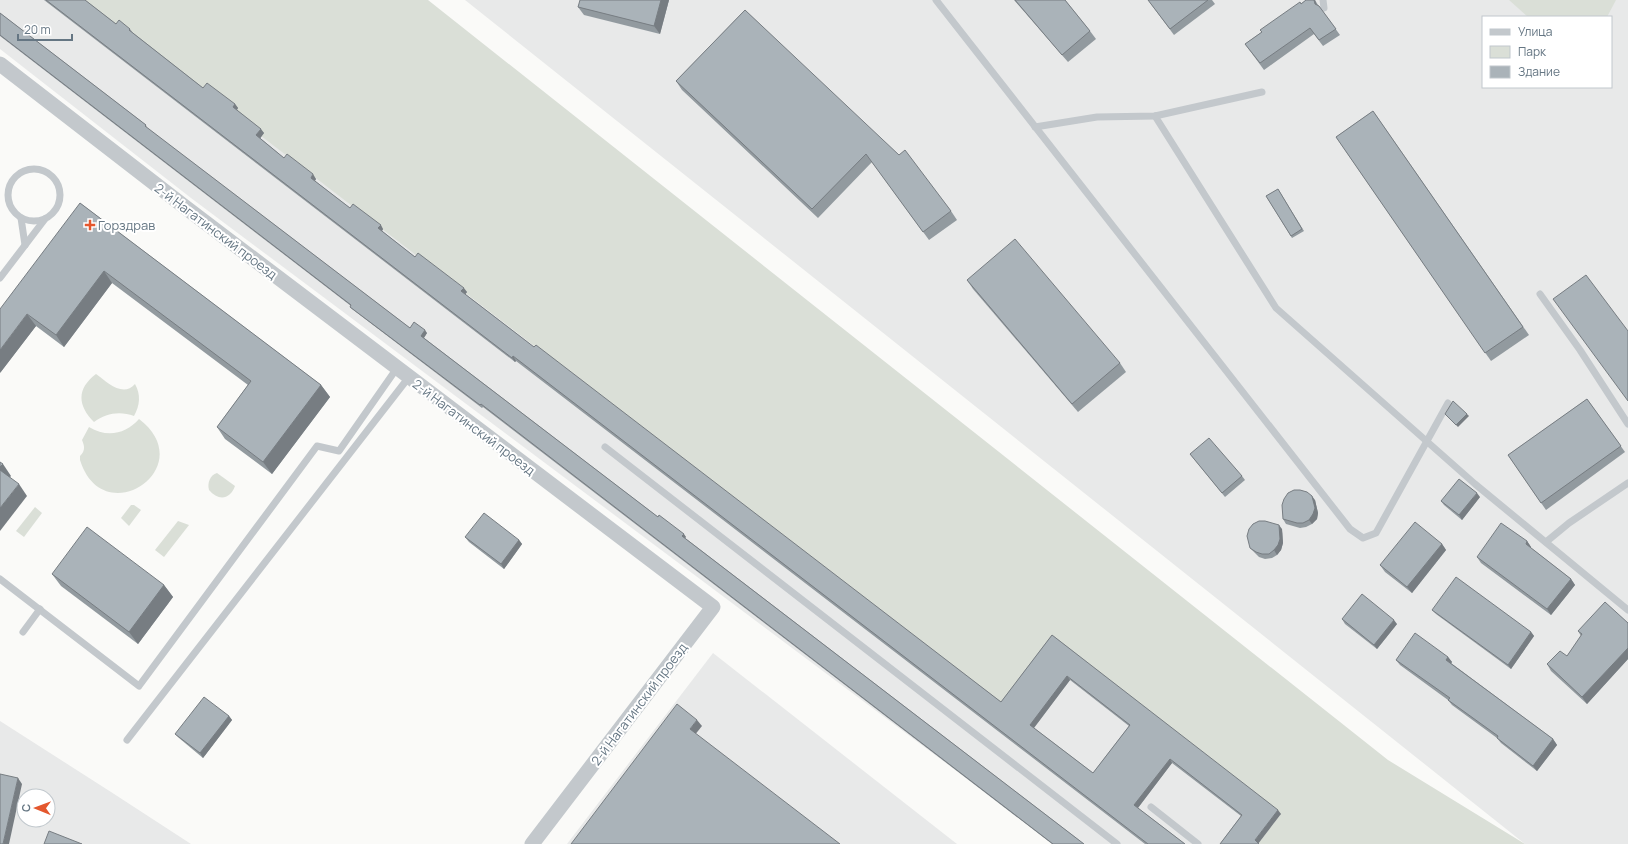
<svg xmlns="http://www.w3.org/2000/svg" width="1628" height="844" viewBox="0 0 1628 844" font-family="Manrope,sans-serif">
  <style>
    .built { fill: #e8e9e9; fill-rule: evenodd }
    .green { fill: #dadfd7 }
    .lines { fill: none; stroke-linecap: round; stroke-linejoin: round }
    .lane { stroke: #c3c8cc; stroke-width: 7 }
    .street { stroke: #c3c8cc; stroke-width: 15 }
    .wall { fill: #929a9f; fill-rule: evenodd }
    .shaded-wall { fill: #777d82 }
    .building { fill: #aab3b9; stroke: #777d82; fill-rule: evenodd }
    .poi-dot { fill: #e4572e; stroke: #fff; stroke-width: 1.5 }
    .labels { text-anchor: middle; stroke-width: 4; stroke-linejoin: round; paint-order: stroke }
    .poi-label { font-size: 13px; fill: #657683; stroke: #fff; text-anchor: start }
    .street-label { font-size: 13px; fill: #657683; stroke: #fff }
  </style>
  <rect width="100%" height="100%" fill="#fafaf8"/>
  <g class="built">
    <path d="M 0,0 L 84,0 L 1055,639 L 1281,814 L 1258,844 L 1054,844 L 191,198 L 0,49 Z"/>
    <path d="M 465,0 L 1628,0 L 1628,844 L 1525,844 ZM 1483,17 L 1611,17 L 1611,87 L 1483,87 Z"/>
    <path d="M 713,653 L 957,844 L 567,844 Z"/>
    <path d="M 0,721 L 111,792 L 191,844 L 0,844 ZM 24,796 L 48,796 L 48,820 L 24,820 Z"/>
  </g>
  <g class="green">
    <path d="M 84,0 L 428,0 L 1388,760 L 1525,844 L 1258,844 L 1281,814 L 1055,640 L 1003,706 Z"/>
    <path d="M 1509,0 L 1616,0 L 1607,17 L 1528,17 Z"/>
    <path d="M 96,374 C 107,382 123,398 135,384 C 141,395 140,405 134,416 C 120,411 106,413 94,422 C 78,406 76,389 96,374 Z"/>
    <path d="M 139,419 C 202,467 103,534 80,460 L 80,456 C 85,451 85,447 82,440 L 89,427 C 107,438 126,434 139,419 Z"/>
    <path d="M 217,473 L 235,486 C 230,500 218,501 209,490 C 207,483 210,475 217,473 Z"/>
    <path d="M 131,505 L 134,505 L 141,510 L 129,526 L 121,518 Z"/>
    <path d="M 35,507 L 42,513 L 24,537 L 16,531 Z"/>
    <path d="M 178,521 L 189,525 L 164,557 L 155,550 Z"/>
  </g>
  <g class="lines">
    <g class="lane">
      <path d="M 936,0 L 1350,529 L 1363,538 L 1376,533 L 1448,403"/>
      <path d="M 1323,0 L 1324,8"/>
      <path d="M 1155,116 L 1276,308 L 1475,484 L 1628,610"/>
      <path d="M 1035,127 L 1097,117 L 1155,116 L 1262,92"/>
      <circle cx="34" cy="195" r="26"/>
      <path d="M 21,218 L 25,245"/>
      <path d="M 0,278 L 45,219"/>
      <path d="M 1540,294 L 1580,350 L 1628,424"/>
      <path d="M 605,447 L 1117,844"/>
      <path d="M 1546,542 L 1569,523 L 1628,483"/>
      <path d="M 0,579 L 139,686 L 317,446 L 339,451 L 397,368"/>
      <path d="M 23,632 L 40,609"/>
      <path d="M 127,740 L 409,377"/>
      <path d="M 1151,807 L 1198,844"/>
    </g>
    <path class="street" d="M 0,64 L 185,207 L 713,607 L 532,844"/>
  </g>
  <g class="wall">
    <path d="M 44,0 L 85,0 L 116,24 L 130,29 L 133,33 L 203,88 L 235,104 L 238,108 L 237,110 L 264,133 L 260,138 L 284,158 L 316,179 L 315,181 L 350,208 L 383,229 L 382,231 L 415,257 L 467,292 L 465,294 L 534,347 L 1001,702 L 1052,635 L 1281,814 L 1220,844 L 1241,816 L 1172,763 L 1138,808 L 1185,844 L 1145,844 L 516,361 L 515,362 ZM 1070,680 L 1129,726 L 1093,773 L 1034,728 Z"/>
    <path d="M 669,0 L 660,34 L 584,15 L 578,7 Z"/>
    <path d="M 1014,0 L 1065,0 L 1090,31 L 1096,39 L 1068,62 Z"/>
    <path d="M 1148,0 L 1212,0 L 1215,4 L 1174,35 Z"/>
    <path d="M 1306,0 L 1315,0 L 1318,5 L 1319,6 L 1340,35 L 1323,46 L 1314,34 L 1264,70 L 1245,44 Z"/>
    <path d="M 745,10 L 951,211 L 957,220 L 929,240 L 872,162 L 818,218 L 682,90 L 676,81 Z"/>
    <path d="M 0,13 L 146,125 L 147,128 L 410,328 L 427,333 L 424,338 L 658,517 L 686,537 L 685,538 L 1084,844 L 1052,844 L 483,407 L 482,408 L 352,309 L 350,307 L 351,306 L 0,36 Z"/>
    <path d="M 1373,111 L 1529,335 L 1491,361 L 1336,137 Z"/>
    <path d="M 1278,189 L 1304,231 L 1292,238 L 1266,196 Z"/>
    <path d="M 80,203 L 321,385 L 330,397 L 272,474 L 225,439 L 217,427 L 248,385 L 112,283 L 64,347 L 36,326 L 0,373 Z"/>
    <path d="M 967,280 L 1120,363 L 1126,372 L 1078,412 L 973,289 Z"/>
    <path d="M 1587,399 L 1625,452 L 1546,510 L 1508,455 Z"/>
    <path d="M 1190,454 L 1242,476 L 1245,480 L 1225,497 Z"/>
    <path d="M 1480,497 L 1462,520 L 1444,505 L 1441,501 Z"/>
    <path d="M 1315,500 L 1318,513 L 1317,519 L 1312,524 L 1306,527 L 1300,528 L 1286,524 L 1283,519 Z"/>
    <path d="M 1282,529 L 1283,543 L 1281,550 L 1277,555 L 1272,558 L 1265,559 L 1259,557 L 1250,548 Z"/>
    <path d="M 465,537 L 519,540 L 522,544 L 504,569 L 469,542 Z"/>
    <path d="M 1527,541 L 1531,547 L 1531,548 L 1571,579 L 1575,585 L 1551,615 L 1481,563 L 1477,557 Z"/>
    <path d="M 1442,544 L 1446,550 L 1412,593 L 1385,572 L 1380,565 Z"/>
    <path d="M 52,574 L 164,585 L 173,597 L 138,644 L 61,586 Z"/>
    <path d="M 1432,610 L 1531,632 L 1534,636 L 1511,669 L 1436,614 Z"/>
    <path d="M 1342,619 L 1397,624 L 1377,649 L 1345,624 Z"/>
    <path d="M 1628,623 L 1628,659 L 1587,704 L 1551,671 L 1547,664 L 1567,656 L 1581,636 L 1578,631 Z"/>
    <path d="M 1448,657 L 1452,662 L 1451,663 L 1553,739 L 1557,745 L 1537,771 L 1501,743 L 1497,738 L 1452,705 L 1448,700 L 1400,665 L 1396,660 Z"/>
    <path d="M 229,716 L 232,720 L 203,758 L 179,738 L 175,734 Z"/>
  </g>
  <g class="shaded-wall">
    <path d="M 661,0 L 669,0 L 660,34 L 654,26 Z"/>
    <path d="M 1314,0 L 1315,0 L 1316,3 L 1320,11 L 1315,4 Z"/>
    <path d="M 235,104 L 238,108 L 236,111 L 233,107 Z"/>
    <path d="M 261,129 L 264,133 L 259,140 L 256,135 Z"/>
    <path d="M 313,174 L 316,179 L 314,182 L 311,178 Z"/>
    <path d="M 381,225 L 383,229 L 381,233 L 378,228 Z"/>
    <path d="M 104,271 L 112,283 L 64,347 L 56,335 Z"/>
    <path d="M 464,288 L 467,292 L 464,296 L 461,291 Z"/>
    <path d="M 27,314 L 36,326 L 0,373 L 0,350 Z"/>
    <path d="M 425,330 L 427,333 L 423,339 L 421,336 Z"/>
    <path d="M 513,356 L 516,361 L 515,362 L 512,358 Z"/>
    <path d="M 321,385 L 330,397 L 272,474 L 263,462 Z"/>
    <path d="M 1467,414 L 1469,416 L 1458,427 L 1456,425 Z"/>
    <path d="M 3,464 L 11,476 L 7,481 L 0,471 L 0,467 Z"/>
    <path d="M 19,484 L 27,496 L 0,531 L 0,508 Z"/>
    <path d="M 1477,493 L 1480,497 L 1462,520 L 1459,515 Z"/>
    <path d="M 1312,496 L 1315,500 L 1318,513 L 1317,519 L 1312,524 L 1309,520 Z"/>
    <path d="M 1279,525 L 1282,529 L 1283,543 L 1281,550 L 1277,555 L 1274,550 Z"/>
    <path d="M 684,534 L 686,537 L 684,539 L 682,536 Z"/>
    <path d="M 519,540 L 522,544 L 504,569 L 501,564 Z"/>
    <path d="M 1527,541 L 1531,547 L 1530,549 L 1526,544 Z"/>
    <path d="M 1442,544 L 1446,550 L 1412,593 L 1407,587 Z"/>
    <path d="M 1571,579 L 1575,585 L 1551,615 L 1547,609 Z"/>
    <path d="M 164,585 L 173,597 L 138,644 L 129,632 Z"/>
    <path d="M 1394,620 L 1397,624 L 1377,649 L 1374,645 Z"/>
    <path d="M 1531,632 L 1534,636 L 1511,669 L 1508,665 Z"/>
    <path d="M 1628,648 L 1628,659 L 1587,704 L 1582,697 Z"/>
    <path d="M 1448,657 L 1452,662 L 1450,665 L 1446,660 Z"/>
    <path d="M 1067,676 L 1070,680 L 1033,729 L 1030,725 Z"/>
    <path d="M 229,716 L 232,720 L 203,758 L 200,753 Z"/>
    <path d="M 697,720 L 702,726 L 694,736 L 690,729 Z"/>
    <path d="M 1553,739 L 1557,745 L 1537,771 L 1533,766 Z"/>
    <path d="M 1170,759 L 1172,763 L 1137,809 L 1134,805 Z"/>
    <path d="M 18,778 L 22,784 L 9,844 L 3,844 Z"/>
    <path d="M 1278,810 L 1281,814 L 1258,844 L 1255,840 Z"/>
  </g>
  <g class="building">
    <path d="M 46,0 L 85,0 L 116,24 L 119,20 L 130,29 L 129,30 L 203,88 L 207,83 L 235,104 L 233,107 L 261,129 L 256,135 L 284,158 L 287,154 L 313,174 L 311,178 L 350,208 L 353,204 L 381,225 L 378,228 L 415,257 L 418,253 L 464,288 L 461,291 L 534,347 L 536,345 L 1001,702 L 1052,635 L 1278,810 L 1255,840 L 1259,844 L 1220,844 L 1242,815 L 1170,759 L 1134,805 L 1185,844 L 1148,844 L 513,356 L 512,358 ZM 1067,676 L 1130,725 L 1093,773 L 1030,725 Z"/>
    <path d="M 580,0 L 661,0 L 654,26 L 578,7 Z"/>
    <path d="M 1015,0 L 1065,0 L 1090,31 L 1062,55 Z"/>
    <path d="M 1148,0 L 1208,0 L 1170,29 Z"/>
    <path d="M 1306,0 L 1314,0 L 1315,4 L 1319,6 L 1336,29 L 1319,40 L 1310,28 L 1260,63 L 1245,44 L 1262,32 L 1260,30 L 1300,2 L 1301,4 Z"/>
    <path d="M 745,10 L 899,155 L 905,150 L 951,211 L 923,232 L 866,154 L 812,209 L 676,81 Z"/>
    <path d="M 0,13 L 146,125 L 145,126 L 410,328 L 414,322 L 425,330 L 421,336 L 658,517 L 659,515 L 684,534 L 682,536 L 1084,844 L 1053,844 L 481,404 L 480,405 L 350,307 L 351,305 L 0,35 Z"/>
    <path d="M 1373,111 L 1523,327 L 1485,353 L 1336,137 Z"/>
    <path d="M 1278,189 L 1302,229 L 1291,236 L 1266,196 Z"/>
    <path d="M 80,203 L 321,385 L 263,462 L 217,427 L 251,381 L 104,271 L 56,335 L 27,314 L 0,350 L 0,309 Z"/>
    <path d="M 1015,239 L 1120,363 L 1072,404 L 967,280 Z"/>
    <path d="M 1586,275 L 1628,331 L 1628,401 L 1553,299 Z"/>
    <path d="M 1587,399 L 1621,446 L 1541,503 L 1508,455 Z"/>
    <path d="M 1453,401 L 1467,414 L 1456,425 L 1445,414 Z"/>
    <path d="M 1209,438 L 1242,476 L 1222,493 L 1190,454 Z"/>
    <path d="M 0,462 L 3,464 L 0,467 Z"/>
    <path d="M 0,470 L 19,484 L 0,508 Z"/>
    <path d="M 1459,479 L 1477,493 L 1459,515 L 1441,501 Z"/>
    <path d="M 1294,490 L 1300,490 L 1307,492 L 1312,496 L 1315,508 L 1313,514 L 1309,520 L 1303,523 L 1297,523 L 1283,519 L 1282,505 L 1284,499 L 1288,493 Z"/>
    <path d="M 484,513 L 519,540 L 501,564 L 465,537 Z"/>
    <path d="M 1259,521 L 1265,521 L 1279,525 L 1280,539 L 1278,545 L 1274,550 L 1269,554 L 1262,554 L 1256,552 L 1250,548 L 1247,536 L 1249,529 L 1253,524 Z"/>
    <path d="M 1415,522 L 1442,544 L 1407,587 L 1380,565 Z"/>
    <path d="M 1501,523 L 1527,541 L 1526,544 L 1571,579 L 1547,609 L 1477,557 Z"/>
    <path d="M 87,527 L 164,585 L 129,632 L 52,574 Z"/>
    <path d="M 1456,577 L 1531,632 L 1508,665 L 1432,610 Z"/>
    <path d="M 1362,594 L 1394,620 L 1374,645 L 1342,619 Z"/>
    <path d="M 1605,602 L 1628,623 L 1628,648 L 1582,697 L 1547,664 L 1560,651 L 1567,656 L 1582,634 L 1578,631 Z"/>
    <path d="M 1415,633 L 1448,657 L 1446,660 L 1553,739 L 1533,766 L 1497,738 L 1498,736 L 1448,700 L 1450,698 L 1396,660 Z"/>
    <path d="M 204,697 L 229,716 L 200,753 L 175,734 Z"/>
    <path d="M 677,704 L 697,720 L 690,729 L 840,844 L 571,844 Z"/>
    <path d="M 0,774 L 18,778 L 3,844 L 0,844 Z"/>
    <path d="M 49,831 L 82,844 L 44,844 Z"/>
  </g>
  <path class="poi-dot" d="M88 219h4v4h4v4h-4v4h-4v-4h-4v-4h4z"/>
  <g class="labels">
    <g class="poi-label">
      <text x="98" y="230">Горздрав</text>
    </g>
    <g class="street-label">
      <text transform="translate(216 231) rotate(37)" y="5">2-й Нагатинский проезд</text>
      <text transform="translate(474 427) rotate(37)" y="5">2-й Нагатинский проезд</text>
      <text transform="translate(639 704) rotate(-53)" y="5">2-й Нагатинский проезд</text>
    </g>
  </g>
  <rect x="1482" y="16" width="130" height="72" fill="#ffffff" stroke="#c1c8cd"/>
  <rect x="1490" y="29" width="20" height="6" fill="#c3c8cc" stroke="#c1c8cd"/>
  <text x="1518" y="36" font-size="12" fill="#657683">Улица</text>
  <rect x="1490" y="46" width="20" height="12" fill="#dadfd7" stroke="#c1c8cd"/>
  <text x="1518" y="56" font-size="12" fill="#657683">Парк</text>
  <rect x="1490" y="66" width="20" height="12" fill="#aab3b9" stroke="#c1c8cd"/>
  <text x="1518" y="76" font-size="12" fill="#657683">Здание</text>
  <g transform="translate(36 808) rotate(271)"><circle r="19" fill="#ffffff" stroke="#c1c8cd"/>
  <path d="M0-3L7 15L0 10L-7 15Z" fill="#e4572e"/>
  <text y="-6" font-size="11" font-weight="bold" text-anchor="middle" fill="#657683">С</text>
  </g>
  <path d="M18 34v6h54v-6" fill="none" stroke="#657683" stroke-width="2"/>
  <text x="24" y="34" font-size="12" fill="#657683" stroke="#ffffff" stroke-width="3" paint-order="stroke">20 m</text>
</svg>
